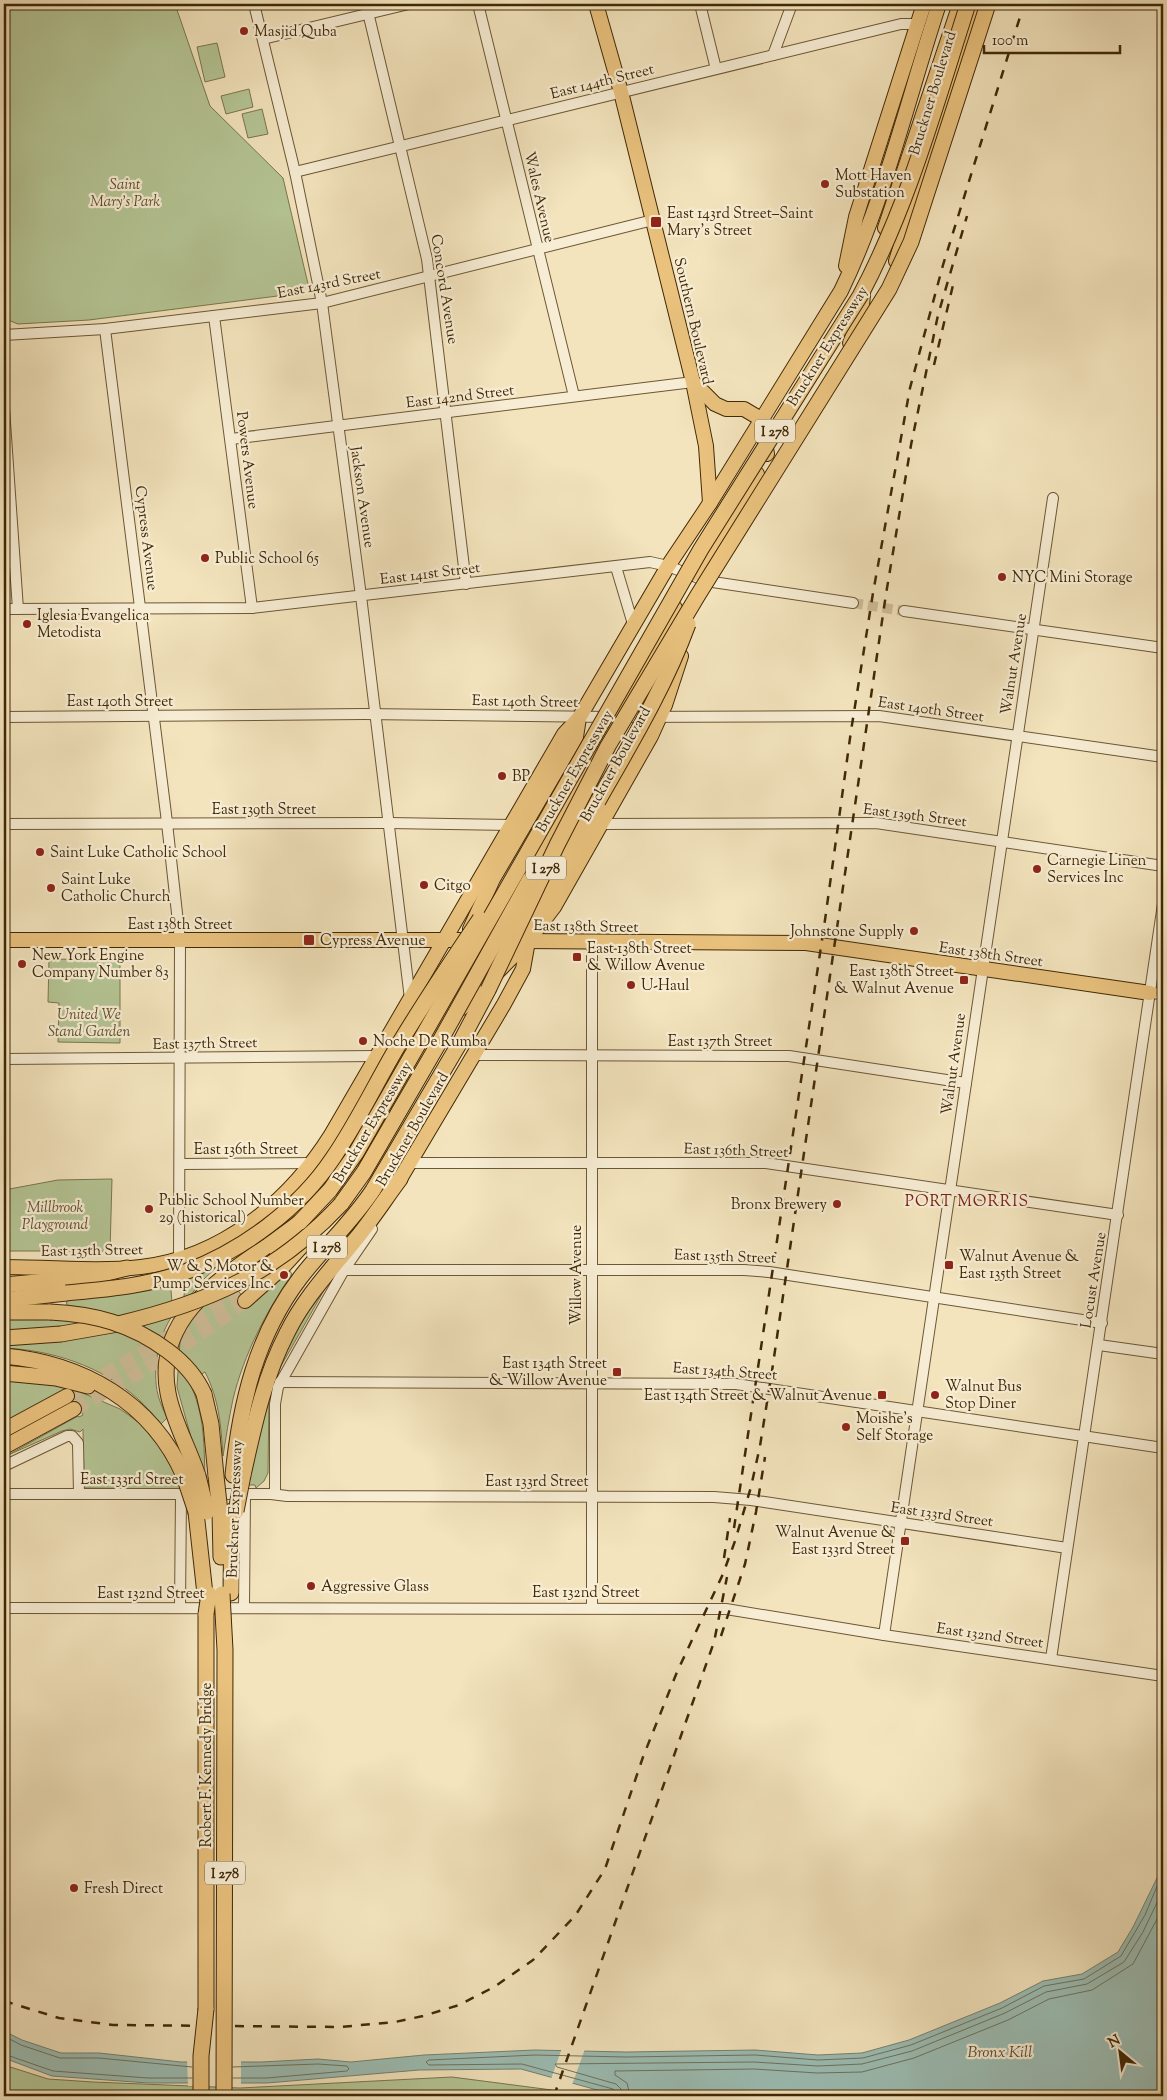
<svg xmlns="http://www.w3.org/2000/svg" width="1167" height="2100" viewBox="0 0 1167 2100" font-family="'Sorts Mill Goudy',serif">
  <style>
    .green { fill: #b5c595; stroke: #7a764e }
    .water { fill: #9cbeb5; stroke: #77826f }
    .pier { fill: #f3e4bd }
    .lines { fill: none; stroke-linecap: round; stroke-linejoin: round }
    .shore { stroke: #6e735e; stroke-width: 1 }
    .minor-tunnel { stroke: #cfbe98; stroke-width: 10; stroke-dasharray: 10 5; stroke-linecap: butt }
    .major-tunnel { stroke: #cfbe98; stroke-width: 14; stroke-dasharray: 14 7; stroke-linecap: butt }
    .minor-casing { stroke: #6d5734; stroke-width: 12 }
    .major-casing { stroke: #402806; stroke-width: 16 }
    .highway-casing { stroke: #402806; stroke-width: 17 }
    .minor { stroke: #f7edd4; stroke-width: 10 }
    .major { stroke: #eac27e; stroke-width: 14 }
    .highway { stroke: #eac27e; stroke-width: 15 }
    .rail { stroke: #402806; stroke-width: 2.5; stroke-dasharray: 9 9; stroke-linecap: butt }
    .highway-bridge-casing { stroke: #402806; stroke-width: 17; stroke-linecap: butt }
    .highway-bridge { stroke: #eac27e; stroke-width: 15 }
    .poi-dot { fill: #8f2418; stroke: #f7edd4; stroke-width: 2 }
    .labels { text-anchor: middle; stroke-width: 4.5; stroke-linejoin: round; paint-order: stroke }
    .shield { fill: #f7edd4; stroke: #776344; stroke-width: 1 }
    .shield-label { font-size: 14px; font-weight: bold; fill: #402806 }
    .poi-label { font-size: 15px; fill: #402806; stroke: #f7edd4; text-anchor: start }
    .street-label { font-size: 15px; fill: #402806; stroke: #f7edd4 }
    .park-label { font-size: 15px; font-style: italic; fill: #5d4f2a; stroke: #f7edd4 }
    .neighbourhood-label { font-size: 16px; letter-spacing: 1px; fill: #7a1f14; stroke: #f7edd4 }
    .water-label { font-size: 16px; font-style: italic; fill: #574e32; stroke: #f7edd4 }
  </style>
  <rect width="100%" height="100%" fill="#f3e4bd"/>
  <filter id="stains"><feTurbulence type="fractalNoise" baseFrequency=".004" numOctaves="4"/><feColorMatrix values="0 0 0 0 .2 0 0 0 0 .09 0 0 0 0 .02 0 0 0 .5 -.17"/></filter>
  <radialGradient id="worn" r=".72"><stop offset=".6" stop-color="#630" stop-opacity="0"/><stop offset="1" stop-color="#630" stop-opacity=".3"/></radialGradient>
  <g class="green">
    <path d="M 4,4 L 175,4 L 210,106 L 283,178 L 308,284 L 301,293 L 89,320 L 18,324 L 8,320 L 4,316 Z"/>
    <path d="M 217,43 L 225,77 L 205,82 L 197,47 Z"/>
    <path d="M 249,89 L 253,107 L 226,114 L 221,96 Z"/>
    <path d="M 262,109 L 268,134 L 248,138 L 242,114 Z"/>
    <path d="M 49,959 L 120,960 L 120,1043 L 58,1042 L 59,1003 L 48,1002 Z"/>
    <path d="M 112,1179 L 110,1251 L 4,1251 L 4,1190 L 58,1180 Z"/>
    <path d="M 356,1243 L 335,1271 L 281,1366 L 269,1393 L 268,1473 L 264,1481 L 256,1488 L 255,1485 L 245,1485 C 257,1427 269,1369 297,1317 C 312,1290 335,1266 356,1243 Z"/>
    <path d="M 219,1261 L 219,1265 L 204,1279 L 183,1304 L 187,1272 Z"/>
    <path d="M 289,1270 L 292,1274 C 266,1312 244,1354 233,1399 C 229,1418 226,1437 223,1456 C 221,1426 219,1399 205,1372 L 189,1382 C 205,1413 204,1446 205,1480 L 203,1480 L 177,1387 L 180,1341 L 190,1318 L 212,1289 L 233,1284 L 250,1306 Z"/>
    <path d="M 170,1278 L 173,1315 C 158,1335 152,1371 158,1395 C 160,1403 164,1411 167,1418 L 161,1424 C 154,1416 146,1406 138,1399 C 101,1366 52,1350 4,1348 L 4,1318 L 68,1318 L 65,1284 Z"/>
    <path d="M 4,1377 L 69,1387 L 4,1423 Z"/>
    <path d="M 71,1388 L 120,1409 L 144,1426 L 161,1447 L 175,1470 L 181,1489 L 84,1488 L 83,1429 L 80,1432 L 70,1429 L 62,1431 L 6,1456 L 78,1416 L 79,1417 L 83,1415 L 71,1392 Z"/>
    <path d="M 4,2065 L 48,2079 L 93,2082 L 240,2088 L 452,2077 L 598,2096 L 4,2096 Z"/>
  </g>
  <path class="water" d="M 1163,1852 L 1163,2096 L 619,2096 L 521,2069 L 419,2070 L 267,2083 L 148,2083 L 52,2076 L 4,2058 L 4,2031 L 22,2040 L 61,2053 L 99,2053 L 181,2062 L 261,2062 L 318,2059 L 351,2062 L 424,2055 L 535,2050 L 626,2052 L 755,2050 L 818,2055 L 862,2053 L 909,2040 L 1000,2003 L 1043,1981 L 1082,1974 L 1118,1952 L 1133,1927 L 1157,1878 Z"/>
  <g class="pier">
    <path d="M 562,2048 L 585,2049 L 572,2085 L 551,2079 Z"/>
    <path d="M 187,2060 L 241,2060 L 241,2086 L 188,2086 Z"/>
  </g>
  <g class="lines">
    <g class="shore">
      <path d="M 4,2036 L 21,2045 L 60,2058 L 99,2058 L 192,2067"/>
      <path d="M 4,2054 L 53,2071 L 148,2078 L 192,2078"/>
      <path d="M 233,2078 L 267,2078 L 347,2071 L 349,2069 L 347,2066 L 318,2064 L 233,2067"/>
      <path d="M 617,2096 L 616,2092 L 613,2089 L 522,2064 L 429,2065 L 426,2062 L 429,2060 L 535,2055 L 626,2057 L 755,2055 L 818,2060 L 863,2058 L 911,2045 L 1002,2008 L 1044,1986 L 1084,1979 L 1121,1956 L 1145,1915 L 1163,1872"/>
      <path d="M 623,2096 L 621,2089 L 616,2084 L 557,2067 L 555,2064 L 754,2062 L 818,2066 L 862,2064 L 912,2051 L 1005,2013 L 1046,1992 L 1087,1984 L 1124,1962 L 1143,1932 L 1163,1890"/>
      <path d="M 630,2096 L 627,2083 L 615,2075 L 615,2071 L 754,2069 L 817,2073 L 862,2072 L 914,2058 L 1008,2020 L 1049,1999 L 1092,1990 L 1133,1964 L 1163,1908"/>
    </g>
    <path class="minor-tunnel" d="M 853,603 L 904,611"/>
    <g class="major-tunnel">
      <path d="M 67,1396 C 126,1363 183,1331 237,1290"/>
      <path d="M 74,1409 C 134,1376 191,1343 245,1301"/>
    </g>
    <defs>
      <g id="minor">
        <path d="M 254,4 L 295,172 L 322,303 L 361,596 L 410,999"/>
        <path d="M 366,4 L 427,259 L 466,584"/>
        <path d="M 478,4 L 574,396"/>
        <path d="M 700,4 L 716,69"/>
        <path d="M 263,39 L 409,4"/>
        <path d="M 773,55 L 792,4"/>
        <path d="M 295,172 L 901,24 L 917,24"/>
        <path d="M 214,316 L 252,608"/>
        <path d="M 105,329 L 166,814 L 180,940 L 179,1259"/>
        <path d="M 4,335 L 105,329 L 322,303 L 653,220"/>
        <path d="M 4,408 L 18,609"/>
        <path d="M 231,439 L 693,382"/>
        <path d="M 616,567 L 633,624"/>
        <path d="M 4,609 L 252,608 L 650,562 L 668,566 L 706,581 L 853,603"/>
        <path d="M 904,611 L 1163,648"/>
        <path d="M 4,717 L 364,714 L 608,717"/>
        <path d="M 622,717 L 879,716 L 1163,757"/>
        <path d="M 4,824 L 389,823 L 516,825"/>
        <path d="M 600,824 L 876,823 L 1163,866"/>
        <path d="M 1150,993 L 1163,994"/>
        <path d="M 473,1055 L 789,1056 L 966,1083"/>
        <path d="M 4,1059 L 377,1056"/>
        <path d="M 410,1163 L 766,1163 L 1118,1215"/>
        <path d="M 180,1164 L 312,1163"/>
        <path d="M 344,1270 L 744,1270 L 769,1272 L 1102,1323"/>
        <path d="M 1099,1345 L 1163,1354"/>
        <path d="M 280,1382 L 736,1384 L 1163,1448"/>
        <path d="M 4,1466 L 67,1436 L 72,1436 L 78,1443 L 79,1494"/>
        <path d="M 4,1494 L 195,1494"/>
        <path d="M 212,1494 L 271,1494 L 287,1496 L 714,1497 L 751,1500 L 1067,1548"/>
        <path d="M 275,1494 L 275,1404 L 278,1387 L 344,1270 L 372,1229"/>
        <path d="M 244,1607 L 245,1494"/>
        <path d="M 4,1608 L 726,1609 L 884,1635 L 1163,1676"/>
        <path d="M 180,1608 L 181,1494"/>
        <path d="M 592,1608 L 592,942"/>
        <path d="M 884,1635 L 1053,498"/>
        <path d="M 1051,1659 L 1163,904"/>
      </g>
      <g id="major">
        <path d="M 596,4 L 621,92 L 693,382 L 706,446 L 710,503"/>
        <path d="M 885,228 L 960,4"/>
        <path d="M 896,261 L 977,4"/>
        <path d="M 846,266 L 856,217 L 924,4"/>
        <path d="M 850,343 L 861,315 L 863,295"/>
        <path d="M 693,382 L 715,404 L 726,409 L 744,409 L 761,419 L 767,454"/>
        <path d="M 694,574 L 757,474"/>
        <path d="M 518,888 L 623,704 L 675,608"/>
        <path d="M 470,929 L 493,879 L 576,737 L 579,718"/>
        <path d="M 4,940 L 475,940"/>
        <path d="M 522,941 L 806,943 L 1150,993"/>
        <path d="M 462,1008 L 528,941"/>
        <path d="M 400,1179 L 504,1004 L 523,969 L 528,941 L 554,907 L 651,736 L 665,705 L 681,656"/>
        <path d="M 277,1254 L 307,1222"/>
        <path d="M 4,1267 C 47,1267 98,1272 141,1267 C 221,1258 289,1202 331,1135 L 564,734 L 579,718 L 668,566 L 710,503 L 841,291 C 884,202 908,98 939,4"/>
        <path d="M 245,1301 L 282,1268 L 302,1246"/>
        <path d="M 4,1430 L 67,1396"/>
        <path d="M 4,1447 L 74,1409"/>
      </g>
      <g id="highway">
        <path d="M 528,941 L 527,928 L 598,801"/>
        <path d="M 341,1204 L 364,1172 L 440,1041"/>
        <path d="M 4,1285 L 91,1277 L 127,1268"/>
        <path d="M 4,1300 L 66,1293"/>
        <path d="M 4,1312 L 50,1312"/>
        <path d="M 4,1338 L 61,1334 L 118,1324"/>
        <path d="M 4,1356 C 82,1363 152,1402 184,1476"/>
        <path d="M 4,1373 L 56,1378 L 88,1386"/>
        <path d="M 204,1394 L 211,1424 L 216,1476"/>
        <path d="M 233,1475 C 240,1404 256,1336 300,1278 C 323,1248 352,1222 373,1190 L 462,1039 L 488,990"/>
        <path d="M 243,1475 C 254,1426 264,1377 287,1333 C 304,1298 330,1271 355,1240 C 371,1221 385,1199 400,1179"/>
        <path d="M 198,1476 C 189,1448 173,1421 168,1393 C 151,1306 245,1266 300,1222"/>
        <path d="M 196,1512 L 205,1594"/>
        <path d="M 220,1512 L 221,1557"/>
        <path d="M 231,1593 L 232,1511"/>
        <path d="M 206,1614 L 206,2009"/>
      </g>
    </defs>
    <use href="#minor" class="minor-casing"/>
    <use href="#major" class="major-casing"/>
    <use href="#highway" class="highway-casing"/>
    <use href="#minor" class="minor"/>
    <use href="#major" class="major"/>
    <use href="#highway" class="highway"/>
    <g class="rail">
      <path d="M 934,365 L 953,285"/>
      <path d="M 734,1528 L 825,920 L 851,731 L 873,593 L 910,388 L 943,265 L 1024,4"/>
      <path d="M 724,1558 L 730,1518"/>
      <path d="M 721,1636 L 745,1564 L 756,1512 L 765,1457"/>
      <path d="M 4,2001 L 59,2018 L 113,2025 L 340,2027 L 395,2022 L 423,2016 L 459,2005 L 494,1987 L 533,1960 L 575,1916 L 605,1869 L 643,1757 L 677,1672 L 723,1574 L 735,1541 L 751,1487 L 760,1446 L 772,1371 L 886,594 L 911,445 L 938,315 L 967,216"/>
      <path d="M 554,2096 L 714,1642 L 727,1577"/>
    </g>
    <defs>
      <g id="highway-bridge">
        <path d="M 598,801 C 631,743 665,687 688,624"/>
        <path d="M 488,990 L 557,845 L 608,746 L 698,595 L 889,289 L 911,242 L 988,4"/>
        <path d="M 440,1041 L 530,879"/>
        <path d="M 300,1222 L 330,1190 L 356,1153 L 701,549 L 860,296 C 909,204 936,103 968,4"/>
        <path d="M 66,1293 C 107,1289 147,1286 185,1272 C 243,1250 299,1209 333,1158 C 357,1123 375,1085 396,1049 C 422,1005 451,962 480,919"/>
        <path d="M 50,1312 C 95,1314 132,1324 168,1351 C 184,1363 196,1376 204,1394"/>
        <path d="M 118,1324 C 207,1303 277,1273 341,1204"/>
        <path d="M 184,1476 L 196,1512"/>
        <path d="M 198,1476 L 207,1512"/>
        <path d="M 216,1476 L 220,1512"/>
        <path d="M 236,1511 L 243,1475"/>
        <path d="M 222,1594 L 225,1650 L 224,2096"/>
        <path d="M 206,1614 L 209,1594"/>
        <path d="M 201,2096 L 201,2056 L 206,2009"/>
      </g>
    </defs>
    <use href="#highway-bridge" class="highway-bridge-casing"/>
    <use href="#highway-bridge" class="highway-bridge"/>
  </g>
  <g class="poi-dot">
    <circle cx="244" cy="31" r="5"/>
    <circle cx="825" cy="184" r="5"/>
    <rect x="650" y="216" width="12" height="12" rx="2.5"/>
    <circle cx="205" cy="558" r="5"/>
    <circle cx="1002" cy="577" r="5"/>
    <circle cx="27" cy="624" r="5"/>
    <circle cx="502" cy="776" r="5"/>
    <circle cx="40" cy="852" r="5"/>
    <circle cx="1037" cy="869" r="5"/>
    <circle cx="424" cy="885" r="5"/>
    <circle cx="51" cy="888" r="5"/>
    <circle cx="914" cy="931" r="5"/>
    <rect x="303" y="934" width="12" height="12" rx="2.5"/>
    <rect x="572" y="952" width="10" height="10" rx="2.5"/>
    <circle cx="22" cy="964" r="5"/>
    <rect x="959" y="975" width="10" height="10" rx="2.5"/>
    <circle cx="631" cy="985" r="5"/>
    <circle cx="363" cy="1041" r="5"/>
    <circle cx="837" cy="1204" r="5"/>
    <circle cx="149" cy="1209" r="5"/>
    <rect x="944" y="1260" width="10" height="10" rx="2.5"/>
    <circle cx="284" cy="1275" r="5"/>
    <rect x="612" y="1367" width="10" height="10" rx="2.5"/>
    <rect x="877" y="1390" width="10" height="10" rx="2.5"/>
    <circle cx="935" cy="1395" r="5"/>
    <circle cx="846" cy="1427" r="5"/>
    <rect x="900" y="1536" width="10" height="10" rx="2.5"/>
    <circle cx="311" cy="1586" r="5"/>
    <circle cx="74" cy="1888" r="5"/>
  </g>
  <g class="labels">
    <g class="shield">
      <rect x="755" y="419.5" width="40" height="23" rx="4"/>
      <rect x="526" y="856.5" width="40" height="23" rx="4"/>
      <rect x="307" y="1235.5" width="40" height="23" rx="4"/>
      <rect x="205" y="1861.5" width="40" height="23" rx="4"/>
    </g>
    <g class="shield-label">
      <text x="775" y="436">I 278</text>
      <text x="546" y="873">I 278</text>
      <text x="327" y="1252">I 278</text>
      <text x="225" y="1878">I 278</text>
    </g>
    <g class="poi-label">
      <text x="254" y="36">Masjid Quba</text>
      <text x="835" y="180">Mott Haven<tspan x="835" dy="17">Substation</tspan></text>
      <text x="667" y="218">East 143rd Street–Saint<tspan x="667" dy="17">Mary’s Street</tspan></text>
      <text x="215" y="563">Public School 65</text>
      <text x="1012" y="582">NYC Mini Storage</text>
      <text x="37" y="620">Iglesia Evangelica<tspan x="37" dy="17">Metodista</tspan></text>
      <text x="512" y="781">BP</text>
      <text x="50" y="857">Saint Luke Catholic School</text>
      <text x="1047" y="865">Carnegie Linen<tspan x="1047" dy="17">Services Inc</tspan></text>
      <text x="61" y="884">Saint Luke<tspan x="61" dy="17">Catholic Church</tspan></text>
      <text x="434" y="890">Citgo</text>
      <text x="904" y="936" text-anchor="end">Johnstone Supply</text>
      <text x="320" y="945">Cypress Avenue</text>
      <text x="587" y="953">East 138th Street<tspan x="587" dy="17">&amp; Willow Avenue</tspan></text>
      <text x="32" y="960">New York Engine<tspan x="32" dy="17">Company Number 83</tspan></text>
      <text x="954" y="976" text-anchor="end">East 138th Street<tspan x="954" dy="17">&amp; Walnut Avenue</tspan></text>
      <text x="641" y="990">U-Haul</text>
      <text x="373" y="1046">Noche De Rumba</text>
      <text x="159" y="1205">Public School Number<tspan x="159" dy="17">29 (historical)</tspan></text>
      <text x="827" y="1209" text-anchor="end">Bronx Brewery</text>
      <text x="959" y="1261">Walnut Avenue &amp;<tspan x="959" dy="17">East 135th Street</tspan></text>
      <text x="274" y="1271" text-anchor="end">W &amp; S Motor &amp;<tspan x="274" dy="17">Pump Services Inc.</tspan></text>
      <text x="607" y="1368" text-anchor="end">East 134th Street<tspan x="607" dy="17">&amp; Willow Avenue</tspan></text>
      <text x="945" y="1391">Walnut Bus<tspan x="945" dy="17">Stop Diner</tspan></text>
      <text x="872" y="1400" text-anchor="end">East 134th Street &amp; Walnut Avenue</text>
      <text x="856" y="1423">Moishe's<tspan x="856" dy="17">Self Storage</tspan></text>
      <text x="895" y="1537" text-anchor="end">Walnut Avenue &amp;<tspan x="895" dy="17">East 133rd Street</tspan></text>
      <text x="321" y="1591">Aggressive Glass</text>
      <text x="84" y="1893">Fresh Direct</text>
    </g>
    <g class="street-label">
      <text transform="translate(602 81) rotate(-14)" y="5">East 144th Street</text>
      <text transform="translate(932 93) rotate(-73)" y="5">Bruckner Boulevard</text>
      <text transform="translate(540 197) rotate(77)" y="5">Wales Avenue</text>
      <text transform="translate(329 283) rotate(-11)" y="5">East 143rd Street</text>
      <text transform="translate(445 289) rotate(81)" y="5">Concord Avenue</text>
      <text transform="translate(694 321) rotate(77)" y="5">Southern Boulevard</text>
      <text transform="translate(827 346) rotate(-58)" y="5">Bruckner Expressway</text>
      <text transform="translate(460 396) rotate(-7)" y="5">East 142nd Street</text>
      <text transform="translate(248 460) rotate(83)" y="5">Powers Avenue</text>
      <text transform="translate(363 497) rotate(82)" y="5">Jackson Avenue</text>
      <text transform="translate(147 538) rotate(83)" y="5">Cypress Avenue</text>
      <text transform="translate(430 573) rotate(-7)" y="5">East 141st Street</text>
      <text transform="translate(1013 664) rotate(-81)" y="5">Walnut Avenue</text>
      <text x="120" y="706">East 140th Street</text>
      <text transform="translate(525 701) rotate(1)" y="5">East 140th Street</text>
      <text transform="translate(931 709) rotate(8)" y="5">East 140th Street</text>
      <text transform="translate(615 764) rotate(-61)" y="5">Bruckner Boulevard</text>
      <text transform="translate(574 771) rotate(-60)" y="5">Bruckner Expressway</text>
      <text x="264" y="814">East 139th Street</text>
      <text transform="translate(915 815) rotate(7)" y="5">East 139th Street</text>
      <text x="180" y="929">East 138th Street</text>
      <text transform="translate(586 926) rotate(1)" y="5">East 138th Street</text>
      <text transform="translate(991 954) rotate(8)" y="5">East 138th Street</text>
      <text x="720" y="1046">East 137th Street</text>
      <text transform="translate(205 1043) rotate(-1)" y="5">East 137th Street</text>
      <text transform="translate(953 1064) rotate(-82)" y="5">Walnut Avenue</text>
      <text transform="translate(372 1122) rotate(-59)" y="5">Bruckner Expressway</text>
      <text transform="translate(412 1129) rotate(-60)" y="5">Bruckner Boulevard</text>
      <text x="246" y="1154">East 136th Street</text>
      <text transform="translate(736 1150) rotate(2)" y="5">East 136th Street</text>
      <text transform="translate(92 1250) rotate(-1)" y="5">East 135th Street</text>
      <text transform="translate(725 1256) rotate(2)" y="5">East 135th Street</text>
      <text transform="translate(576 1275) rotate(-90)" y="5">Willow Avenue</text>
      <text transform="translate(1093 1280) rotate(-81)" y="5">Locust Avenue</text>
      <text transform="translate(725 1371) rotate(4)" y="5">East 134th Street</text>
      <text x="132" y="1484">East 133rd Street</text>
      <text x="537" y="1486">East 133rd Street</text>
      <text transform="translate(234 1509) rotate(-88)" y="5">Bruckner Expressway</text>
      <text transform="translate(942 1514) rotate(8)" y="5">East 133rd Street</text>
      <text x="586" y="1597">East 132nd Street</text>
      <text x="151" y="1598">East 132nd Street</text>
      <text transform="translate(990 1635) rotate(8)" y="5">East 132nd Street</text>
      <text transform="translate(206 1765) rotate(-90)" y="5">Robert F. Kennedy Bridge</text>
    </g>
    <g class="park-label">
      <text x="125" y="189">Saint<tspan x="125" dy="17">Mary's Park</tspan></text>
      <text x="89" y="1019">United We<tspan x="89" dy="17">Stand Garden</tspan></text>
      <text x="55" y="1212">Millbrook<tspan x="55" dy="17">Playground</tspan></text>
    </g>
    <g class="neighbourhood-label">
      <text x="967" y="1206">PORT MORRIS</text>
    </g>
    <g class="water-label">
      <text x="1000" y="2057">Bronx Kill</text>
    </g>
  </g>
  <rect width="1167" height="2100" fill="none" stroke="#f3e4bd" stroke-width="20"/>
  <rect x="5" y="5" width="1157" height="2090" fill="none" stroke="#402806" stroke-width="2.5"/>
  <rect x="10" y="10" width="1147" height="2080" fill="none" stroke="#402806"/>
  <g transform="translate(1120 2052) rotate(331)" stroke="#f7edd4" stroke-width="4" paint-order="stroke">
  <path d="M0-4L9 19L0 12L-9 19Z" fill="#402806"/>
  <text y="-8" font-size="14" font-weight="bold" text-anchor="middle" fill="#402806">N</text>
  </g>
  <path d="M984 45v8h136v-8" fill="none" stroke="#402806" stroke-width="2.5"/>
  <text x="992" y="45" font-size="15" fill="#402806" stroke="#f7edd4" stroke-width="4" paint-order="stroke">100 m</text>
  <rect width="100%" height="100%" filter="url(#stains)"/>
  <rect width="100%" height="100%" fill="url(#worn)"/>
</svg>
